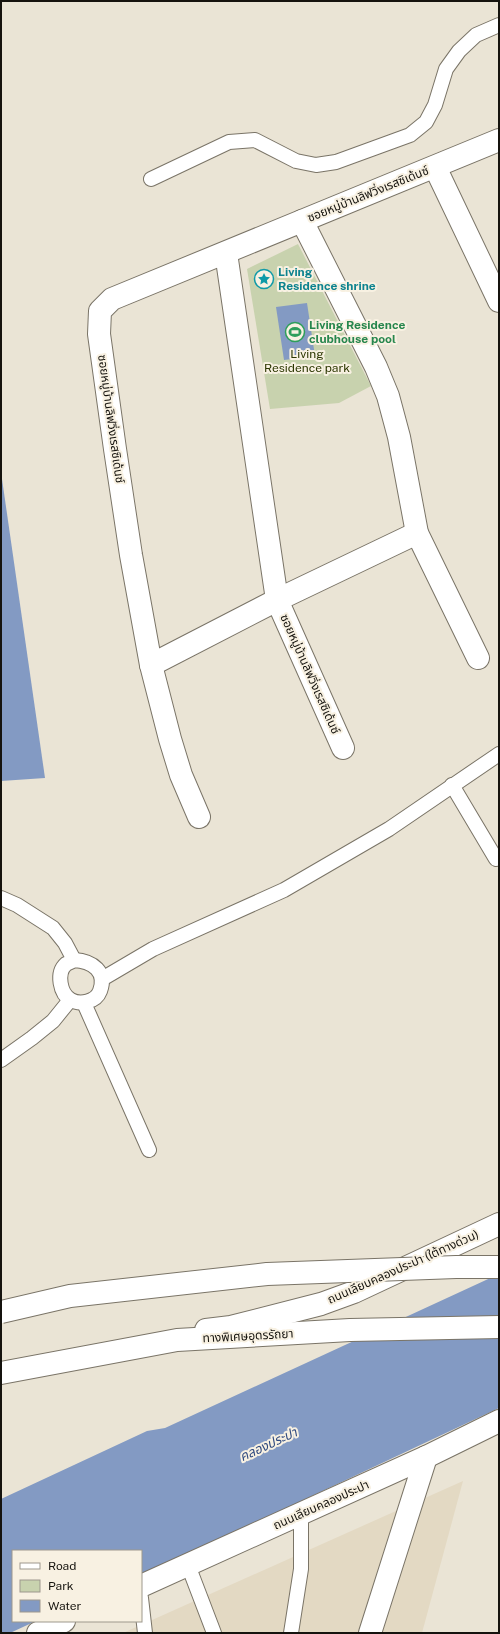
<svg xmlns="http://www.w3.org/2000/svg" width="500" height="1634" viewBox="0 0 500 1634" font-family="'Public Sans','Noto Sans Thai',sans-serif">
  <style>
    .built { fill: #e3d9c3 }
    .green { fill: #c8d2ae }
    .water { fill: #839ac3 }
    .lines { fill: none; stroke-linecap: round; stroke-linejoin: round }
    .lane-casing { stroke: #7a7467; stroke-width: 16 }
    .street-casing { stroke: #7a7467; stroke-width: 24 }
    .secondary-casing { stroke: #7a7467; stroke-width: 24 }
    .highway-casing { stroke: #7a7467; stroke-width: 24 }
    .lane { stroke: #fff; stroke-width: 14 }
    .street { stroke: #fff; stroke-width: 22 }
    .secondary { stroke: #fff; stroke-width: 22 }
    .highway { stroke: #fff; stroke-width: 22 }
    .highway-bridge-casing { stroke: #7a7467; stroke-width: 24; stroke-linecap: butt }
    .highway-bridge { stroke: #fff; stroke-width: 22 }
    .labels { text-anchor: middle; stroke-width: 4; stroke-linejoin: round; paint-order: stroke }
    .street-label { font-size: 12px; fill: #15130e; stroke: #f8f1e2 }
    .culture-label { font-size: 12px; font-weight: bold; fill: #0d838f; stroke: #f8f1e2; text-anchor: start }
    .leisure-label { font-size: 12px; font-weight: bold; fill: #27864d; stroke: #f8f1e2; text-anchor: start }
    .park-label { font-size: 12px; fill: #2b3600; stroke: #f8f1e2 }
    .water-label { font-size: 13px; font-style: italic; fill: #2e497f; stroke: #f8f1e2 }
  </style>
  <rect width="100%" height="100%" fill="#eae4d5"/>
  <path class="built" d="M 463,1481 L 422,1633 L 123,1633 Z"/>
  <path class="green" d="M 298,244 L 371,386 L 339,403 L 270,409 L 247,269 Z"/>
  <g class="water">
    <path d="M 307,303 L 315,356 L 284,360 L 276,307 Z"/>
    <path d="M 1,472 L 45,778 L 1,781 Z"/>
    <path d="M 499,1274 L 499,1408 L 248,1526 L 141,1574 L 141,1551 L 13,1551 L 13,1621 L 36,1621 L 10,1633 L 1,1633 L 1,1499 L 147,1431 L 165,1428 Z"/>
  </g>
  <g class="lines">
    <defs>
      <g id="lane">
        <path d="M 151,179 L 229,142 L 255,140 L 296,161 L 316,165 L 336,162 L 410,135 L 426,122 L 435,105 L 446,69 L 459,51 L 476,35 L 499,25"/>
        <path d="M 452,785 L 496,859"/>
        <path d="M 1,898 L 17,905 L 53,928 L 65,943 L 74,960"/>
        <path d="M 74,960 C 93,961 107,972 100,991 C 96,1002 80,1005 71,1000 C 60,994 56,973 66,964 C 68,963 72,962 74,960 Z"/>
        <path d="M 102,979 L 153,949 L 284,890 L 389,829 L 499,754"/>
        <path d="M 84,1003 L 149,1150"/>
        <path d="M 1,1060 L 32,1038 L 53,1021 L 70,1000"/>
        <path d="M 188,1565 L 214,1633"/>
        <path d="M 141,1598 L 145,1633"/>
        <path d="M 291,1633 L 301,1569 L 301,1514"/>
      </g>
      <g id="street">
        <path d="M 435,167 L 499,301"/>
        <path d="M 302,221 L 376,367 L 388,396 L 399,437 L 417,533 L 478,658"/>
        <path d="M 226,253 L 277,600 L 343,748"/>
        <path d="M 151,665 L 277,600 L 417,533"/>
        <path d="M 199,817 L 181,775 L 170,739 L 151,665 L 131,555 L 115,449 L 99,334 L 100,311 L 112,299 L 499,140"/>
        <path d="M 370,1633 L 426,1457"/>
      </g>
      <g id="secondary">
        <path d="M 206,1330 L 231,1327 L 321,1304 L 354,1292 L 499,1224"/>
        <path d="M 141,1586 L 426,1457 L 499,1421"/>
        <path d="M 38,1633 L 64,1621"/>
      </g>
      <path id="highway" d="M 1,1373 L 177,1340 L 350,1330 L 499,1327"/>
    </defs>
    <use href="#lane" class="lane-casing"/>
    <use href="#street" class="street-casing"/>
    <use href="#secondary" class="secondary-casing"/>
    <use href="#highway" class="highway-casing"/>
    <use href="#lane" class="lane"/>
    <use href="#street" class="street"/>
    <use href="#secondary" class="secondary"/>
    <use href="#highway" class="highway"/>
    <defs>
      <path id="highway-bridge" d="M 1,1312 L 70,1296 L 267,1274 L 456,1267 L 499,1267"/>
    </defs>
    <use href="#highway-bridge" class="highway-bridge-casing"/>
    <use href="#highway-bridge" class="highway-bridge"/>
  </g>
  <defs>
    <symbol id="sight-ring" viewBox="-11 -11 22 22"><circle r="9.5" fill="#f8f1e2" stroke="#0f9aa8" stroke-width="1.5"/><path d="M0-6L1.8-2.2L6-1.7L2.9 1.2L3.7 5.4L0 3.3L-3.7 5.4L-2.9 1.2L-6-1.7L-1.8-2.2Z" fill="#0f9aa8"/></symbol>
    <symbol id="stadium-ring" viewBox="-11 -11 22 22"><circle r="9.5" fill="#f8f1e2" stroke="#2e9e5b" stroke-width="1.5"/><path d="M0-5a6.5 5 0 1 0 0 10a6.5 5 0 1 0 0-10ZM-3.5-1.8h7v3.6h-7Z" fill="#2e9e5b"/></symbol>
  </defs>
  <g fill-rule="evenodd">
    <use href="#sight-ring" x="253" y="268" width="22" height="22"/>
    <use href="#stadium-ring" x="284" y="321" width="22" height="22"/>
  </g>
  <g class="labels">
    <g class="street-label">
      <text transform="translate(368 194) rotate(-22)" y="4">ซอยหมู่บ้านลิฟวิ่งเรสซิเด้นซ์</text>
      <text transform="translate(111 419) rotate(82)" y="4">ซอยหมู่บ้านลิฟวิ่งเรสซิเด้นซ์</text>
      <text transform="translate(310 674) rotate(66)" y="4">ซอยหมู่บ้านลิฟวิ่งเรสซิเด้นซ์</text>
      <text transform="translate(403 1267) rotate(-24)" y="4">ถนนเลียบคลองประปา (ใต้ทางด่วน)</text>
      <text transform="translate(248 1336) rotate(-3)" y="4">ทางพิเศษอุดรรัถยา</text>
      <text transform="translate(321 1505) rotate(-24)" y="4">ถนนเลียบคลองประปา</text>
    </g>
    <g class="culture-label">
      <text x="278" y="276">Living<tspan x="278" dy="14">Residence shrine</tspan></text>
    </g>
    <g class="leisure-label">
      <text x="309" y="329">Living Residence<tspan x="309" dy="14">clubhouse pool</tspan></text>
    </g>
    <g class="park-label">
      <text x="307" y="358">Living<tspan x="307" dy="14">Residence park</tspan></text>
    </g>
    <g class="water-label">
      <text transform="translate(268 1444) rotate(-25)" y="5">คลองประปา</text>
    </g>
  </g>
  <rect width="500" height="1634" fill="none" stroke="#15130e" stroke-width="4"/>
  <rect x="12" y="1550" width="130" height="72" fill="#f8f1e2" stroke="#9d988d"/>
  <rect x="20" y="1563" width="20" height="6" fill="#ffffff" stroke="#9d988d"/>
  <text x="48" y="1570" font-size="12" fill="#15130e">Road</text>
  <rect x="20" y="1580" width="20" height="12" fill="#c8d2ae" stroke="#9d988d"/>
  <text x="48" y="1590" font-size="12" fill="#15130e">Park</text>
  <rect x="20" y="1600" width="20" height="12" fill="#839ac3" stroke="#9d988d"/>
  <text x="48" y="1610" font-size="12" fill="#15130e">Water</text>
</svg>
